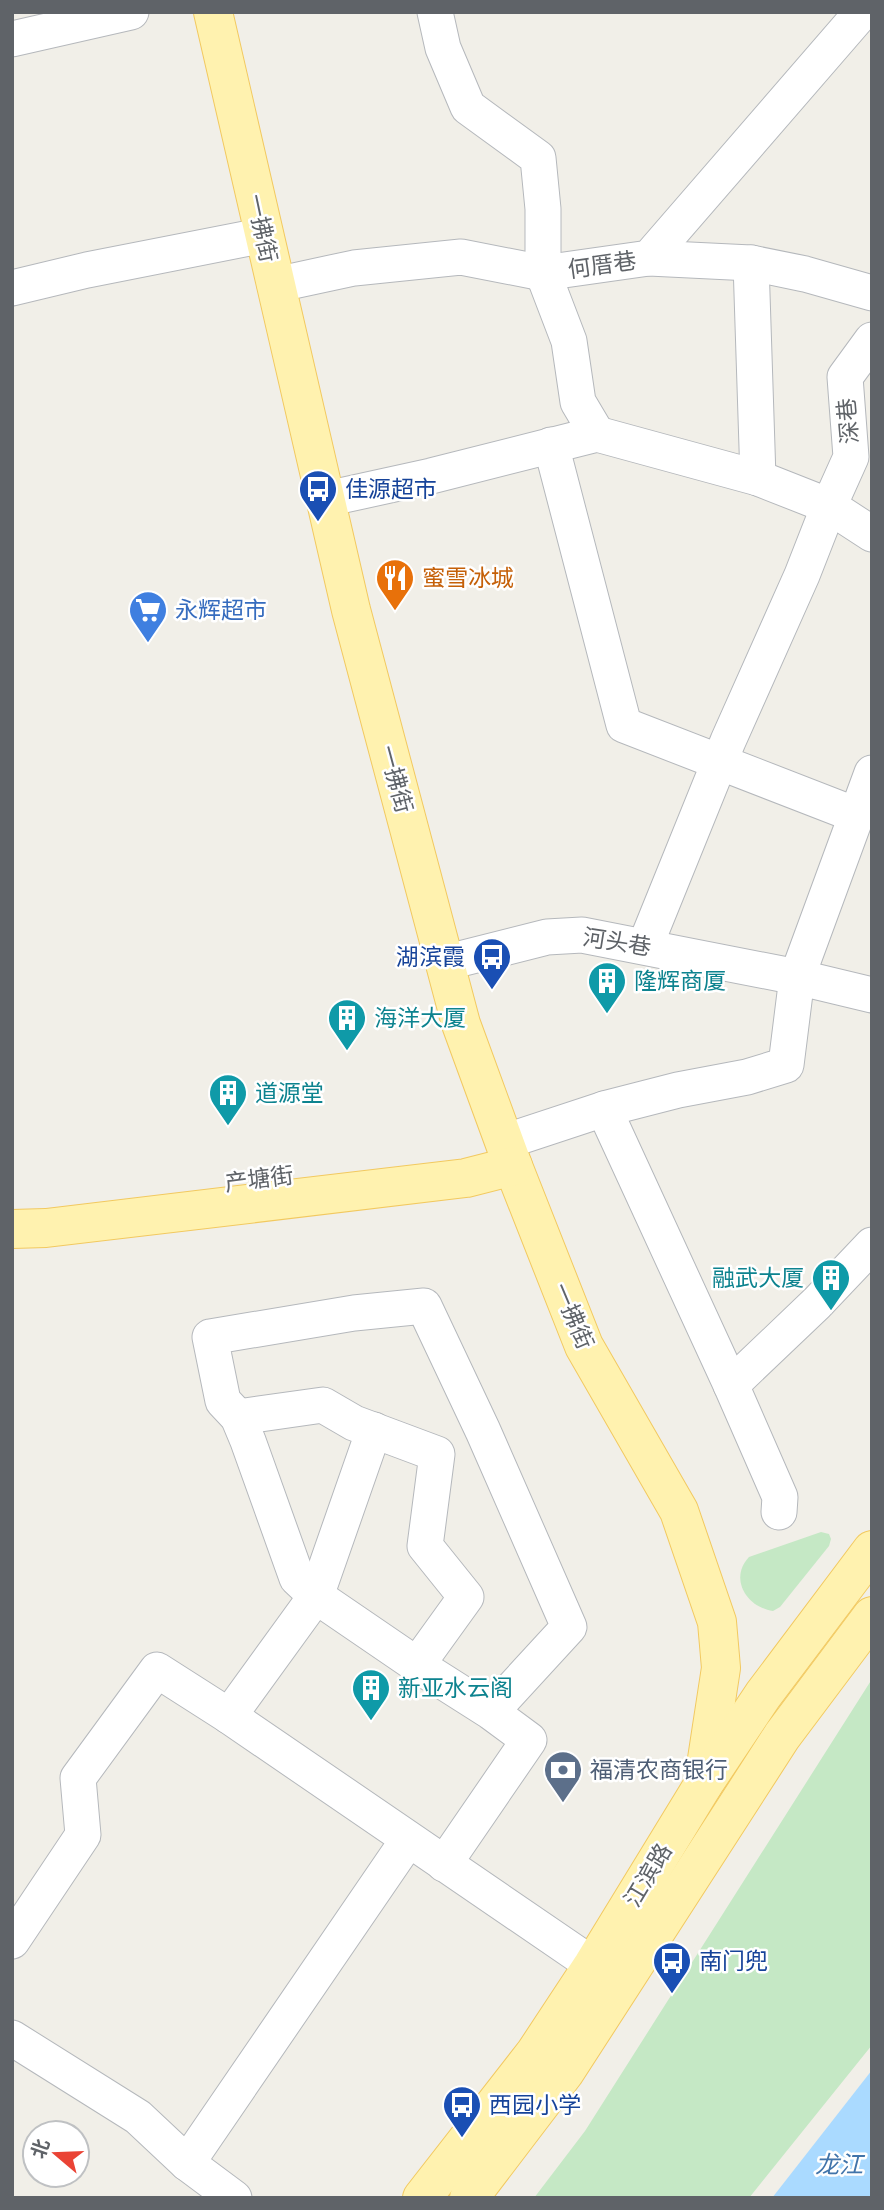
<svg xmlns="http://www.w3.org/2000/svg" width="884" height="2210" viewBox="0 0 884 2210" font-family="'Varela Round','Noto Sans SC',sans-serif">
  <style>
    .green { fill: #c5e8c5 }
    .water { fill: #aadaff }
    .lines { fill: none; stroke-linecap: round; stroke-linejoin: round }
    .street-casing { stroke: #b5b8bc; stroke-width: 37 }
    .primary-casing { stroke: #f2c960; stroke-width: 40 }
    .street { stroke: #fff; stroke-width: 35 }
    .primary { stroke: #fff2af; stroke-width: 38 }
    .labels { text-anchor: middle; stroke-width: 5; stroke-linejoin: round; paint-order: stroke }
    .street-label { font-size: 23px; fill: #5f6368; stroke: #fff }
    .transit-label { font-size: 23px; fill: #164399; stroke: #fff; text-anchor: start }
    .food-label { font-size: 23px; fill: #c56008; stroke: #fff; text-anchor: start }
    .shop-label { font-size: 23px; fill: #366cbe; stroke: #fff; text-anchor: start }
    .culture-label { font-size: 23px; fill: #0d838f; stroke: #fff; text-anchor: start }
    .service-label { font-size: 23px; fill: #4e5e75; stroke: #fff; text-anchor: start }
    .water-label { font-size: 24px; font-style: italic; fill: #4174aa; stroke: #fff }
  </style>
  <rect width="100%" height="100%" fill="#f1efe8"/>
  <g class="green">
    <path d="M 821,1532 L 829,1534 L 831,1539 L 829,1546 L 780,1607 L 773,1611 C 746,1607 729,1578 749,1557 Z"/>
    <path d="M 872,1679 L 872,2045 L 749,2198 L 534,2198 L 585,2131 Z"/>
  </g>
  <path class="water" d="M 872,2070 L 872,2198 L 772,2198 Z"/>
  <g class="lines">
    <defs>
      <g id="street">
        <path d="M 435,12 L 443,48 L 468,107 L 538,158 L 543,209 L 543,273 L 569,341 L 578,402 L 597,434"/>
        <path d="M 12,39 L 131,12"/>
        <path d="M 649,258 L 751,263 L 805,274 L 872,293"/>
        <path d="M 751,263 L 758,478"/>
        <path d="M 275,285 L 354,268 L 461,257 L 543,273 L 649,258 L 862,12"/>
        <path d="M 12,288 L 87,270 L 265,235"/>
        <path d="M 551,445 L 624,725 L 856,815"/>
        <path d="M 326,499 L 431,476 L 597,434 L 758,478 L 829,506 L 872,534"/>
        <path d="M 645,946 L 728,741 L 802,575 L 829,506 L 851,457 L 845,377 L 872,340"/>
        <path d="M 444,963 L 547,937 L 582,935 L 797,977 L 872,995"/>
        <path d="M 604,1109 L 731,1385 L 780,1497 L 779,1512"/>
        <path d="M 504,1142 L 604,1109 L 678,1090 L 747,1077 L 786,1065 L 797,977 L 872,773"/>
        <path d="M 731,1385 L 817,1303 L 872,1245"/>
        <path d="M 238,1417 L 323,1405 L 354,1423 L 437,1454 L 425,1546 L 466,1597 L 417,1665"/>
        <path d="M 229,1716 L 316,1596 L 374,1430"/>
        <path d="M 444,1864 L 529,1740 L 491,1712 L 417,1665 L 316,1596 L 297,1578 L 248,1441 L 238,1417 L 223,1401 L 210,1337 L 354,1313 L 424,1306 L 483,1431 L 569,1627 L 491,1712"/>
        <path d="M 12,1941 L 83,1835 L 78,1778 L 157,1670 L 229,1716 L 593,1965"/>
        <path d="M 12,2038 L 138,2117 L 187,2163 L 234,2198"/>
        <path d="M 187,2163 L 408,1840"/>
      </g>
      <g id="primary">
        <path d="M 213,12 L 351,610 L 461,1024 L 513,1166 L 584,1346 L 679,1511 L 717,1622 L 721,1668 L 703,1785"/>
        <path d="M 12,1229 L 46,1228 L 466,1178 L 513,1166"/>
        <path d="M 422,2198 L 535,2053 L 593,1965 L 703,1785 L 763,1695 L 872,1550"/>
        <path d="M 469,2198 L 565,2072 L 782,1736 L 872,1616"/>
      </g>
    </defs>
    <use href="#street" class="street-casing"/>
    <use href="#primary" class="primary-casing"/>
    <use href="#street" class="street"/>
    <use href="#primary" class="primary"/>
  </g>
  <defs>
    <symbol id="bus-pin" viewBox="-11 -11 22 30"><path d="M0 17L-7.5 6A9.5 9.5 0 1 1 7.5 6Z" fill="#1a4fb4" stroke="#fff"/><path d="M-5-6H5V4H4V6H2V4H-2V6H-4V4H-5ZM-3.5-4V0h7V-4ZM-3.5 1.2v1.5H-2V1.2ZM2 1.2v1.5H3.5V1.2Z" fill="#fff"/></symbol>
    <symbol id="restaurant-pin" viewBox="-11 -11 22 30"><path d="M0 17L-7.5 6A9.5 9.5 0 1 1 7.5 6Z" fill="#e8710a" stroke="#fff"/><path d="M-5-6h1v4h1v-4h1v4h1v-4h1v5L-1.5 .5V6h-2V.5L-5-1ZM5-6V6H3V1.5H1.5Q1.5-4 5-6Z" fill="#fff"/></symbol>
    <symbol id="supermarket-pin" viewBox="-11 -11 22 30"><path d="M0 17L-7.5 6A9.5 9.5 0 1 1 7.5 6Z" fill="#3f7fe0" stroke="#fff"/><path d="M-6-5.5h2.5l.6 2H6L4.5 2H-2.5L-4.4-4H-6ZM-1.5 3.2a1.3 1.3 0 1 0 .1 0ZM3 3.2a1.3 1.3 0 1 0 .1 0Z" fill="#fff"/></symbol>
    <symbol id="building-pin" viewBox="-11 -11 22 30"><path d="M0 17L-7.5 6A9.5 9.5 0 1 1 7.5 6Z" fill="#0f9aa8" stroke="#fff"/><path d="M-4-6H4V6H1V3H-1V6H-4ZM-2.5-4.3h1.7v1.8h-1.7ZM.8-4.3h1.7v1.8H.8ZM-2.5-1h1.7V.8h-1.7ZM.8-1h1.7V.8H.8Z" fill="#fff"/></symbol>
    <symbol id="bank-pin" viewBox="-11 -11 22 30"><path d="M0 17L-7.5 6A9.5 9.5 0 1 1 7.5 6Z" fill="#5c6f8a" stroke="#fff"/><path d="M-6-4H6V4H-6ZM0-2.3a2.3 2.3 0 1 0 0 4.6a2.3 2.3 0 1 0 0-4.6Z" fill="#fff"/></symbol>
  </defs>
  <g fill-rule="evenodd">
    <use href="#bus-pin" x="296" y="467" width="44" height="60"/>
    <use href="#restaurant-pin" x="373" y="556" width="44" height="60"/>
    <use href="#supermarket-pin" x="126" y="588" width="44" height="60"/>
    <use href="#bus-pin" x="470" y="935" width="44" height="60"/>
    <use href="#building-pin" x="585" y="959" width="44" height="60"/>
    <use href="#building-pin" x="325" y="996" width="44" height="60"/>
    <use href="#building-pin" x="206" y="1071" width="44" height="60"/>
    <use href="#building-pin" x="809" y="1256" width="44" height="60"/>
    <use href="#building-pin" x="349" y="1666" width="44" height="60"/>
    <use href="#bank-pin" x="541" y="1748" width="44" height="60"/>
    <use href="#bus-pin" x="650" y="1939" width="44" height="60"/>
    <use href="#bus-pin" x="440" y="2083" width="44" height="60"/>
  </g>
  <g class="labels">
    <g class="street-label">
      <text transform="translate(262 228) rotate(78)" y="8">一拂街</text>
      <text transform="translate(602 265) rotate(-8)" y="8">何厝巷</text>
      <text transform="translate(848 421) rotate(-95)" y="8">深巷</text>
      <text transform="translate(396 779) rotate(75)" y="8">一拂街</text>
      <text transform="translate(617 942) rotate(9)" y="8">河头巷</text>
      <text transform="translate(259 1179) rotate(-7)" y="8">产塘街</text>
      <text transform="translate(573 1316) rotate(67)" y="8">一拂街</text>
      <text transform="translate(648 1875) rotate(-59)" y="8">江滨路</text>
    </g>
    <g class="transit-label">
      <text x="345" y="497">佳源超市</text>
      <text x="465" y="965" text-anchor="end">湖滨霞</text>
      <text x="699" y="1969">南门兜</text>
      <text x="489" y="2113">西园小学</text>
    </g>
    <g class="food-label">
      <text x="422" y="586">蜜雪冰城</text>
    </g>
    <g class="shop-label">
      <text x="175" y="618">永辉超市</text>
    </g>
    <g class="culture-label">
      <text x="634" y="989">隆辉商厦</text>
      <text x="374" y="1026">海洋大厦</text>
      <text x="255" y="1101">道源堂</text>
      <text x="804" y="1286" text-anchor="end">融武大厦</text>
      <text x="398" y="1696">新亚水云阁</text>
    </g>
    <g class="service-label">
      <text x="590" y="1778">福清农商银行</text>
    </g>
    <g class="water-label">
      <text x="839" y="2173">龙江</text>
    </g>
  </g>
  <rect width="884" height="2210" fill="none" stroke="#5f6368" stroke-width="28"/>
  <g transform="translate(56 2154) rotate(289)"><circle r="33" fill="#ffffff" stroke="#bfc1c3" stroke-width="2"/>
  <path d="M0-5L12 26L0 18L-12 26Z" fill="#ea4335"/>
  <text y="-10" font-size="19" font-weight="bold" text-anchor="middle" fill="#5f6368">北</text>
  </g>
</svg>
